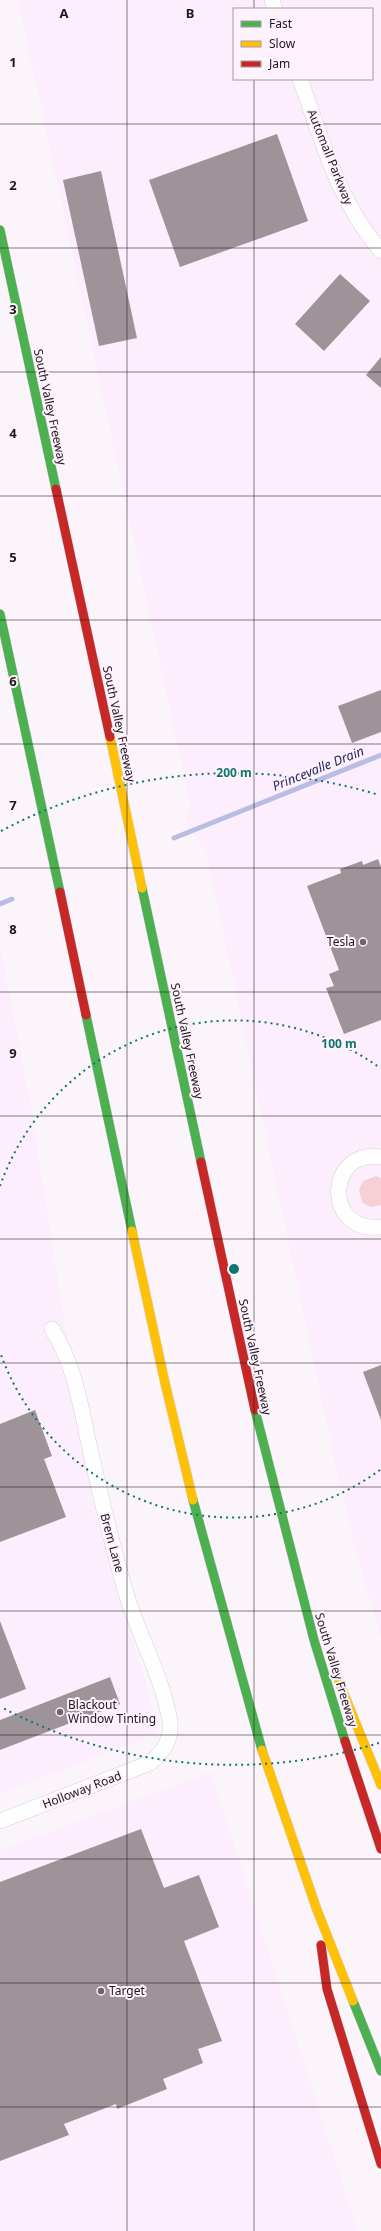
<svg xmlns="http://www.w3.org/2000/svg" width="381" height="2231" viewBox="0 0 381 2231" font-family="'Noto Sans',sans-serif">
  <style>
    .built { fill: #fceefc; fill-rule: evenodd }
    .green { fill: #f5d0d4 }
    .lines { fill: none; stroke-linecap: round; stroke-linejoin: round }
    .stream { stroke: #b9bde1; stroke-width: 5 }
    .building { fill: #9e9399 }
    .street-casing { stroke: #d7cfd7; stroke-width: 16 }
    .fast-casing { stroke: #d5d1d5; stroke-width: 10 }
    .slow-casing { stroke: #d5d1d5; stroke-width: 10 }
    .jam-casing { stroke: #d5d1d5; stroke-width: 10 }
    .street { stroke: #fefefe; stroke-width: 15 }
    .fast { stroke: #4caf50; stroke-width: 9 }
    .slow { stroke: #ffc107; stroke-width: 9 }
    .jam { stroke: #c62828; stroke-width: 9 }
    .grid { fill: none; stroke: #20161f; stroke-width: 1; stroke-opacity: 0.55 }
    .ring { fill: none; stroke: #0f766e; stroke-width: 2; stroke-dasharray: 2 4 }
    .poi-dot { fill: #6d646c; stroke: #fef2fd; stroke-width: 1.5 }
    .labels { text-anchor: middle; stroke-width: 4; stroke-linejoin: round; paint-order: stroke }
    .street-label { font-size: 12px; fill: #20161f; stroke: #fef2fd }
    .poi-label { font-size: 12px; fill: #20161f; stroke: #fef2fd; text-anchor: start }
    .water-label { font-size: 13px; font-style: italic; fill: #252661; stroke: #fef2fd }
    .grid-label { font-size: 13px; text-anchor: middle; font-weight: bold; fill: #20161f; stroke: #fef2fd; stroke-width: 4; stroke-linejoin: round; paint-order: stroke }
    .centre { fill: #0f766e; stroke: #fef2fd; stroke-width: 2 }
    .ring-label { font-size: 12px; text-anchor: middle; font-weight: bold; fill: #0f766e; stroke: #fef2fd; stroke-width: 4; stroke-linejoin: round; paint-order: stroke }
  </style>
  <rect width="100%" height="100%" fill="#fbf5fb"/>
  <g class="built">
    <path d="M 18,0 L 381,0 L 381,1637 L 354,1544 L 335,1463 L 206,851 L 185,825 L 190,804 ZM 234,9 L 372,9 L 372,79 L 234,79 Z"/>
    <path d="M 0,944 L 31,1108 L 95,1516 L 147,1686 L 156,1734 L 0,1794 Z"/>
    <path d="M 211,1772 L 358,2231 L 0,2231 L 0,1850 Z"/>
  </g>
  <path class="green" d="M 376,1176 L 381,1178 L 381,1205 L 370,1207 L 362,1202 L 359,1190 L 363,1181 Z"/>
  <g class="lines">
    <g class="stream">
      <path d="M 174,838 L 381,755"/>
      <path d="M 0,904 L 12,899"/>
    </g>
  </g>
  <g class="building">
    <path d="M 277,134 L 308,221 L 180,267 L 149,180 Z"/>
    <path d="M 101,171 L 137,338 L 99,346 L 63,180 Z"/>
    <path d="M 340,274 L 370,301 L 324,351 L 295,324 Z"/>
    <path d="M 381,357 L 381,388 L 366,375 Z"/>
    <path d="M 381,690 L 381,732 L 352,743 L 338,706 Z"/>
    <path d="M 378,859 L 381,867 L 381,1020 L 344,1034 L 326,988 L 334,986 L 329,974 L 339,970 L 307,886 L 341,873 L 340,869 L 362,861 L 363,865 Z"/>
    <path d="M 381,1365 L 381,1420 L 363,1372 Z"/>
    <path d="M 35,1410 L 52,1456 L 44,1459 L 66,1517 L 0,1542 L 0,1424 Z"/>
    <path d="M 0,1621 L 26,1689 L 0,1699 Z"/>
    <path d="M 110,1677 L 120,1704 L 0,1750 L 0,1720 Z"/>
    <path d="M 141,1829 L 164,1888 L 199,1875 L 219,1927 L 184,1941 L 222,2041 L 198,2049 L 203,2063 L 163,2079 L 167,2089 L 117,2109 L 116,2104 L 64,2124 L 69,2135 L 0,2161 L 0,1882 Z"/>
  </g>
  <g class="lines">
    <defs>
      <g id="street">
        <path d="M 272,0 L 275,9"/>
        <path d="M 300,79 C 322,139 338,202 381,251"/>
        <path d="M 381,1157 C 327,1148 322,1233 381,1227"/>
        <path d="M 0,1821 L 150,1763 C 163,1752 172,1740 170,1722 C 164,1681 138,1634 126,1593 C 112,1546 101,1498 90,1449 C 81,1408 75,1365 52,1329"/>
      </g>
      <g id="fast">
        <path d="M 0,230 L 56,489"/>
        <path d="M 0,614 L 60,892"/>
        <path d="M 142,888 L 201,1162"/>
        <path d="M 86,1015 L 132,1231"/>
        <path d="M 255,1410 L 314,1640 L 345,1741"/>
        <path d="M 193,1500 L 262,1750"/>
        <path d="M 353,2001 L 381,2071"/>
      </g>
      <g id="slow">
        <path d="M 110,737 L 142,888"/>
        <path d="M 132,1231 L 165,1383 L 193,1500"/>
        <path d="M 339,1682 L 381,1785"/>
        <path d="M 262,1750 L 317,1910 L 353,2001"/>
      </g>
      <g id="jam">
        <path d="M 56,489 L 110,737"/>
        <path d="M 60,892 L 86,1015"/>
        <path d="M 201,1162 L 255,1410"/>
        <path d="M 345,1741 L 381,1849"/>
        <path d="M 321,1945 L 327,1989 L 381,2164"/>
      </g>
    </defs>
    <use href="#street" class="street-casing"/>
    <use href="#fast" class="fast-casing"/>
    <use href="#slow" class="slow-casing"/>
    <use href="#jam" class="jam-casing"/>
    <use href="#street" class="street"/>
    <use href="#fast" class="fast"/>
    <use href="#slow" class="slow"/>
    <use href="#jam" class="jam"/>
  </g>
  <path class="grid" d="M 127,0 L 127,2231M 254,0 L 254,9M 254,79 L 254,2231M 0,124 L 381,124M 0,248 L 381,248M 0,372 L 381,372M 0,496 L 381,496M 0,620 L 381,620M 0,744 L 381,744M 0,868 L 381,868M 0,992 L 381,992M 0,1116 L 381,1116M 0,1239 L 381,1239M 0,1363 L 381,1363M 0,1487 L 381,1487M 0,1611 L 381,1611M 0,1735 L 381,1735M 0,1859 L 381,1859M 0,1983 L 381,1983M 0,2107 L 381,2107"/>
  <g class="ring">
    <path d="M380 1470A248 248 0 0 1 0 1352M0 1186A248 248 0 0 1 380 1068"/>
    <path d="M379 1743A496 496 0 0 1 1 1707M1 831A496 496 0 0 1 379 795"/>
  </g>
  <g class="poi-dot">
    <circle cx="363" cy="942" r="4"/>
    <circle cx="60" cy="1712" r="4"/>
    <circle cx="101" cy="1991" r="4"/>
  </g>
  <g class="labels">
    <g class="street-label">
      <text transform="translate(330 157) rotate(68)" y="4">Automall Parkway</text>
      <text transform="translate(50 407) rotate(78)" y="4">South Valley Freeway</text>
      <text transform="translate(119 724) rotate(78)" y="4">South Valley Freeway</text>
      <text transform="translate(187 1041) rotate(78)" y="4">South Valley Freeway</text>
      <text transform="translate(255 1357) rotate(78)" y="4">South Valley Freeway</text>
      <text transform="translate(112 1543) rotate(75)" y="4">Brem Lane</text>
      <text transform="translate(336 1670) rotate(73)" y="4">South Valley Freeway</text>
      <text transform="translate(82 1790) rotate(-21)" y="4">Holloway Road</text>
    </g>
    <g class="poi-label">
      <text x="355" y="946" text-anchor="end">Tesla</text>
      <text x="68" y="1709">Blackout<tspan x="68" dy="14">Window Tinting</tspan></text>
      <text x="109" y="1995">Target</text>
    </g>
    <g class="water-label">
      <text transform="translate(318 768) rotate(-22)" y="5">Princevalle Drain</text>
    </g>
  </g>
  <g class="grid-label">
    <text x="64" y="18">A</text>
    <text x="190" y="18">B</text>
    <text x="13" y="67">1</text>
    <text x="13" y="190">2</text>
    <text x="13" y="314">3</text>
    <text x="13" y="438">4</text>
    <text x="13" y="562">5</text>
    <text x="13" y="686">6</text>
    <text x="13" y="810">7</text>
    <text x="13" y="934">8</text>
    <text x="13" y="1058">9</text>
  </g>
  <circle cx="234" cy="1269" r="6" class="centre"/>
  <g class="ring-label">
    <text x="234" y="777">200 m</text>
    <text x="339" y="1048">100 m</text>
  </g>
  <rect x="233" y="8" width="140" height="72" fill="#fef2fd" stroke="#a59aa4"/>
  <rect x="241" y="21" width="20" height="6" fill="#4caf50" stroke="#a59aa4"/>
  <text x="269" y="28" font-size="12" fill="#20161f">Fast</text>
  <rect x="241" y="41" width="20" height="6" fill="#ffc107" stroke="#a59aa4"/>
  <text x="269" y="48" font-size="12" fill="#20161f">Slow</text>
  <rect x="241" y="61" width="20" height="6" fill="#c62828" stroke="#a59aa4"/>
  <text x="269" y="68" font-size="12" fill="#20161f">Jam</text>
</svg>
